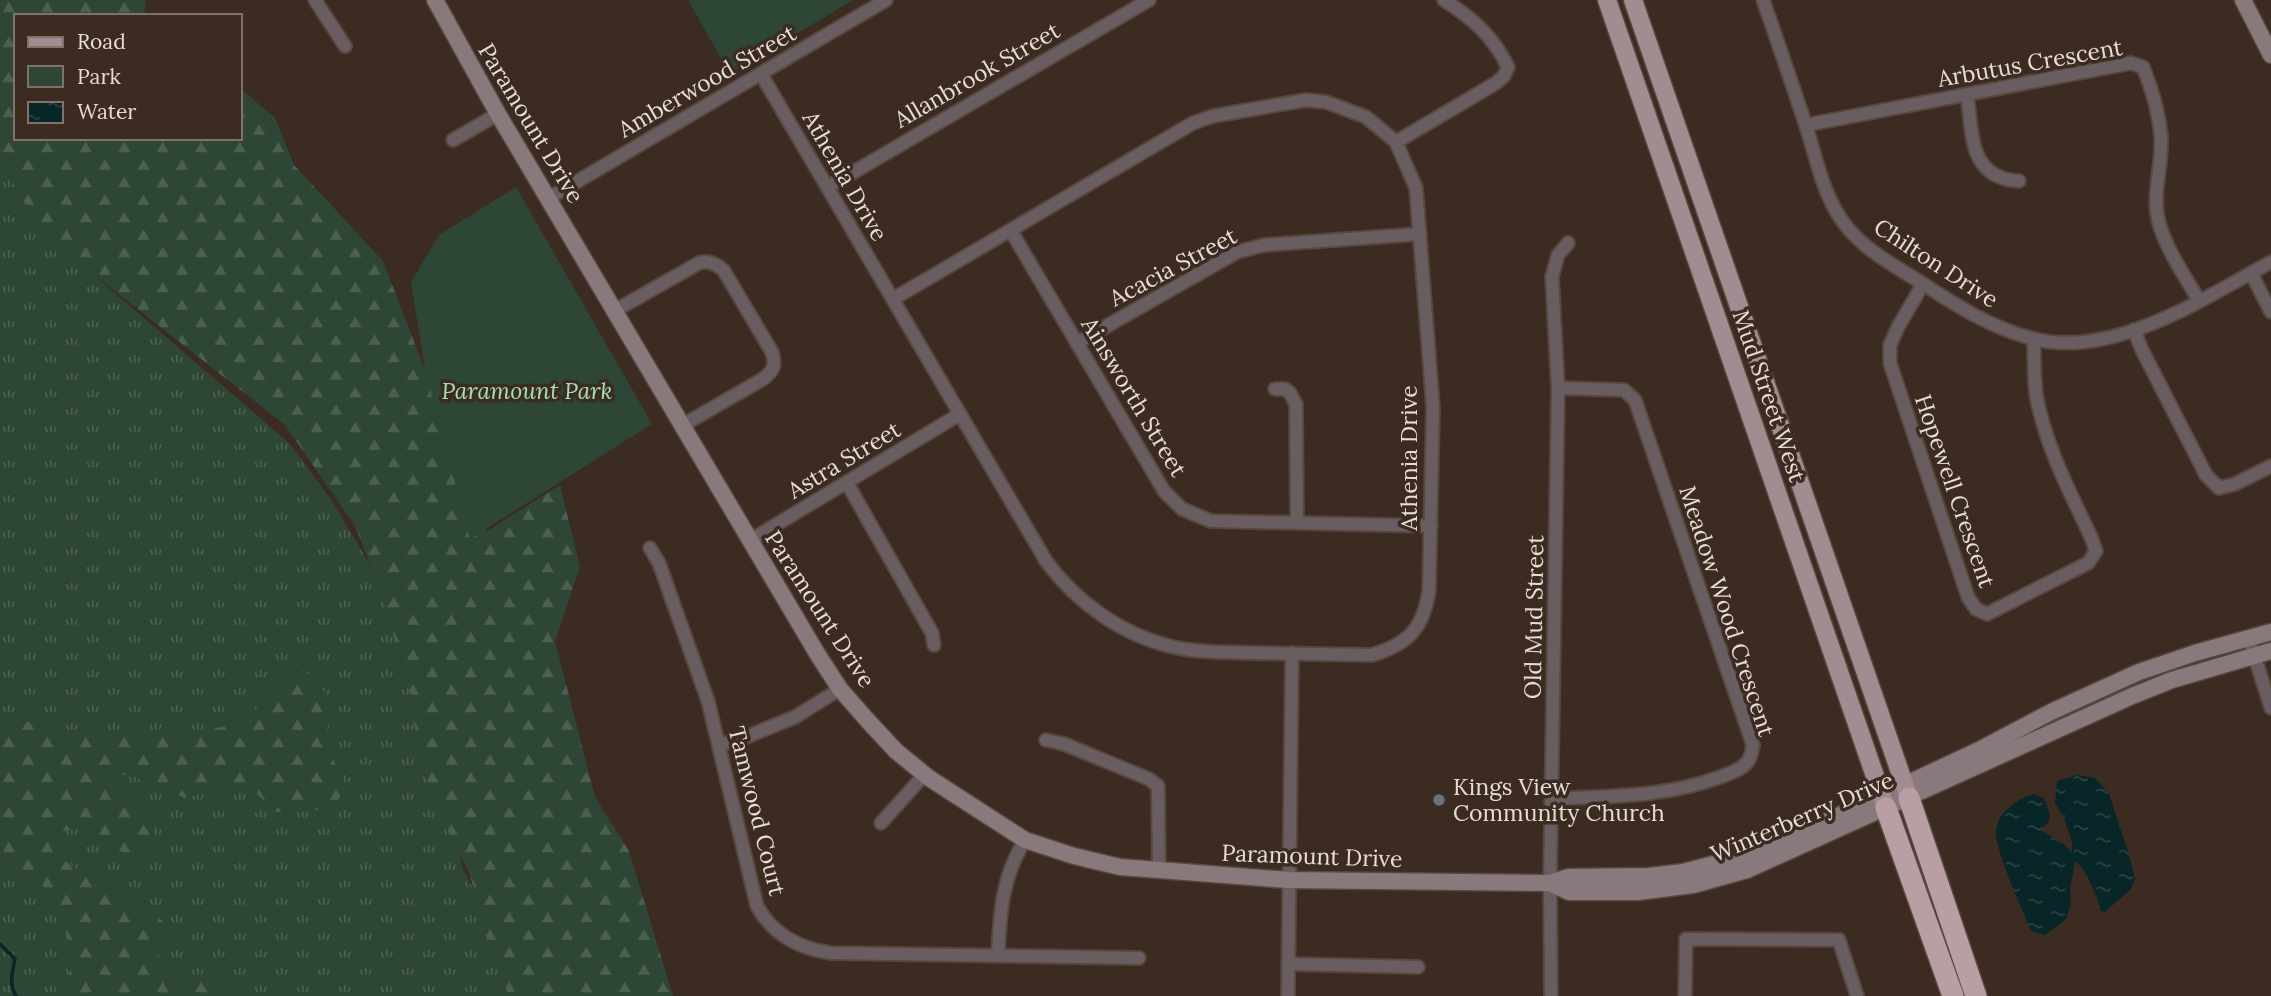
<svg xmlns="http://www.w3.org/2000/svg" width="2271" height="996" viewBox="0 0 2271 996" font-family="Lora,serif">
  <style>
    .grass { fill: url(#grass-tufts) }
    .forest { fill: url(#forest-firs) }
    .park { fill: #2e4636 }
    .water { fill: url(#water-ripples) }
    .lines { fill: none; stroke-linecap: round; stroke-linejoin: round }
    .stream { stroke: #082527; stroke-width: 3.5 }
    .street-casing { stroke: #57473e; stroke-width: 16 }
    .secondary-casing { stroke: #57473e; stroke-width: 19 }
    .primary-casing { stroke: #57473e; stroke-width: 21 }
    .highway-casing { stroke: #57473e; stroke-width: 24 }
    .street { stroke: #685e61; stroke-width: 12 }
    .secondary { stroke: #88797c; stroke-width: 16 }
    .primary { stroke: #a18d91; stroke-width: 18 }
    .highway { stroke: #b79fa4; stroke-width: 21 }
    .worship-dot { fill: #6b7280; stroke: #3b2b21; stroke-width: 2.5 }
    .labels { text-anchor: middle; stroke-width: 7; stroke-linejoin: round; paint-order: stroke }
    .street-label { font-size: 23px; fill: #e7dcd6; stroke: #3b2b21 }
    .park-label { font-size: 23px; font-style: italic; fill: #a1e0b6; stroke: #3b2b21 }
    .poi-label { font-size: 23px; fill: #e7dcd6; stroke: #3b2b21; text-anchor: start }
  </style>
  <defs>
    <pattern id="grass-tufts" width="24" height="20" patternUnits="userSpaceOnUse" patternTransform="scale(1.75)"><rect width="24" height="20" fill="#2e4636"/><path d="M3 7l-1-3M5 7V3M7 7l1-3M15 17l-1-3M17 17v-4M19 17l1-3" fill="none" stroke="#4c6052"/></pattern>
    <pattern id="forest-firs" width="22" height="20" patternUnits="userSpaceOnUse" patternTransform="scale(1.75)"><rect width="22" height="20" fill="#2e4636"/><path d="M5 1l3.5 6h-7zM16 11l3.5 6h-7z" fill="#4c6052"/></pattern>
    <pattern id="water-ripples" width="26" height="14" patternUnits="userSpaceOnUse" patternTransform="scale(1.75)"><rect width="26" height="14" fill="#082527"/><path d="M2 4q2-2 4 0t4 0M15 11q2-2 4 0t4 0" fill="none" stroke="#2c4446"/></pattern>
  </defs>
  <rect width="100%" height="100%" fill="#3b2b21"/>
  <path class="grass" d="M 0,119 L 80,263 L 289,443 L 332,501 L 386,592 L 410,669 L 464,872 L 534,996 L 0,996 Z"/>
  <g class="forest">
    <path d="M 0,0 L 146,0 L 144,14 L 147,16 L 16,16 L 16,138 L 240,138 L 240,88 L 275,118 L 294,165 L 383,261 L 487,531 L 560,485 L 580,567 L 555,641 L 595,797 L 629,851 L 673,996 L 509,996 L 493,957 L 469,872 L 451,839 L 426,773 L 413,719 L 413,702 L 397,652 L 388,610 L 355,526 L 285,425 L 69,255 L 16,191 L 0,153 Z"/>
    <path d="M 297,667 C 316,679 331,692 330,717 C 330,725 324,736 322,744 C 327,753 336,763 340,772 C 356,816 301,812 275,812 L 254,791 L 226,787 L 185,798 L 127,774 L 116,778 L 116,792 L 147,817 L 154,836 L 148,860 L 116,850 L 84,829 L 59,831 L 66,862 L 139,905 L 176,930 L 156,951 C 173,988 181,970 211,977 C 220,979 231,990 239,996 L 66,996 L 64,991 L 74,957 L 54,896 L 0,848 L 0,714 L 59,730 L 160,737 L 233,725 L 256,710 L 266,689 Z"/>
  </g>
  <g class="park">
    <path d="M 688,0 L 853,0 L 730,74 Z"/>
    <path d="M 516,187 L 652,424 L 470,539 L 425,369 L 411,282 L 439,235 Z"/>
  </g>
  <path class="water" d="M 2077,775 L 2095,778 L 2109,794 L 2128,851 L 2135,879 L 2130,890 L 2106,911 L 2101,912 C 2100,901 2084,866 2075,861 L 2070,891 L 2071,905 L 2066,919 L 2045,935 L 2031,931 C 2023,911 1994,848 1996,831 C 1998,811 2018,799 2034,794 L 2044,798 L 2050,814 L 2049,822 L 2040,830 L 2064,844 L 2072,853 L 2072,842 L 2064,818 L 2055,803 L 2057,781 Z"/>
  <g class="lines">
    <path class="stream" d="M 0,944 L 15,959 C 12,973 9,984 16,996"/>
    <defs>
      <g id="street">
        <path d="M 315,0 L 345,46"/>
        <path d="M 1763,0 C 1778,42 1792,84 1806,126 C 1815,154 1821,185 1836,211 C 1855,246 1892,264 1925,285 C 1958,307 1994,329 2034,339 C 2113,359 2204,298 2271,262"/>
        <path d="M 761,74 C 856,236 951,399 1046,561 C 1077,603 1122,635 1173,647 C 1199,653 1227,652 1253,653 C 1293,654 1332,654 1372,655 C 1408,644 1423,629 1429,591 L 1433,407 L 1416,188 L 1396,142 L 1366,117 L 1326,102 L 1306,100 L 1213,116 L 1193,123 L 893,299"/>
        <path d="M 1967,95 C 1973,134 1968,178 2019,181"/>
        <path d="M 1806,125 L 2131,63 L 2143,67 C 2152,89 2159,113 2161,136 C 2163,165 2151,195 2159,223 C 2167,251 2185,276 2199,301"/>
        <path d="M 453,140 L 498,114"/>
        <path d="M 1396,142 L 1496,83 L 1504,76 L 1508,67 C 1493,36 1472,18 1444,0"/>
        <path d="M 828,187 L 1149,0"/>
        <path d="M 549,198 L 886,0"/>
        <path d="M 1011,231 L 1164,491 L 1182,509 L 1211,521 L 1431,526"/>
        <path d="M 2251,273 L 2271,312"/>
        <path d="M 1923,284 L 1898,327 L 1890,345 L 1890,363 L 1968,597 L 1976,609 L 1987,614 L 2088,563 L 2096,551 L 2091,537 C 2069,490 2045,445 2036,394 C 2034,376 2034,357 2034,339"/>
        <path d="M 616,310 L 699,263 C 709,260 717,264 724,271 L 772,352 C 776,366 774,370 763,379 L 683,425"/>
        <path d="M 2134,330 L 2142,350 L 2206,475 L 2219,488 L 2235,484 L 2271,466"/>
        <path d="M 1077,343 L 1237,252 L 1264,245 L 1420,234"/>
        <path d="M 1275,389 L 1285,389 L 1290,393 L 1296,404 L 1297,522"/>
        <path d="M 847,483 L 932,633 L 934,645"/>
        <path d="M 749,541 L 960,414"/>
        <path d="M 650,548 L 659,563 L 708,701 L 757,906 C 772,934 800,949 831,953 L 1139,958"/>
        <path d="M 2249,639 L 2271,708"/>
        <path d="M 1046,740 L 1064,744 L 1149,779 L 1158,786 L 1159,871"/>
        <path d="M 719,745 L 746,737 L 795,717 L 840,689"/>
        <path d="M 1553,799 C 1610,796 1667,797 1720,777 C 1730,773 1742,770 1748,761 C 1751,757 1752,750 1753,745 L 1635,400 L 1624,390 L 1558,388"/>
        <path d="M 881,823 L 925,774"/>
        <path d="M 998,954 C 1000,912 1002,877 1025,840"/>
        <path d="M 1288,964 L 1418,967"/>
        <path d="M 1288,996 L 1292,653"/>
        <path d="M 1551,996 L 1550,883 L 1558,388 L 1552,277 L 1558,255 L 1568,243"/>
        <path d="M 1685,996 L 1686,939 L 1839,940 L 1857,996"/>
      </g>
      <g id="secondary">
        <path d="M 435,0 L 498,114 L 818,655 L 840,689 L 868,721 L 896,751 L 929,778 L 1025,840 L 1074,856 L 1120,867 L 1288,880 L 1550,883 L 1568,877 L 1649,876 L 1683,872 L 1748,855 L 1782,842 L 1979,750 L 2053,711 L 2139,672 L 2195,653 L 2271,632"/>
        <path d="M 2243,0 L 2271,55"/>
        <path d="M 1550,883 L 1569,892 L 1638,892 L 1693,885 L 1747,870 L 2132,696 L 2172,680 L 2271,651"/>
      </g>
      <g id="primary">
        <path d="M 1607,0 L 1886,808"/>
        <path d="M 1633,0 L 1909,798"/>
      </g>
      <g id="highway">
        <path d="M 1909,798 L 1976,996"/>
        <path d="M 1886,808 L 1953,996"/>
      </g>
    </defs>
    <use href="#street" class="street-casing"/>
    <use href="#secondary" class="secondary-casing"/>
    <use href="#primary" class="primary-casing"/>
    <use href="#highway" class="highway-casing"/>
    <use href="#street" class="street"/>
    <use href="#secondary" class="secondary"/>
    <use href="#primary" class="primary"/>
    <use href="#highway" class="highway"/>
  </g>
  <circle class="worship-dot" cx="1439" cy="800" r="7"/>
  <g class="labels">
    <g class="street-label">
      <text transform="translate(2030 63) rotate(-10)" y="8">Arbutus Crescent</text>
      <text transform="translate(977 75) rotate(-30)" y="8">Allanbrook Street</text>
      <text transform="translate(707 81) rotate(-30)" y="8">Amberwood Street</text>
      <text transform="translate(531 123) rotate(59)" y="8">Paramount Drive</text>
      <text transform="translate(845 176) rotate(60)" y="8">Athenia Drive</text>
      <text transform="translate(1936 263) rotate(33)" y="8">Chilton Drive</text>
      <text transform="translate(1173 267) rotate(-28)" y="8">Acacia Street</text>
      <text transform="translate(1769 396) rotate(71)" y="8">Mud Street West</text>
      <text transform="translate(1134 397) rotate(59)" y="8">Ainsworth Street</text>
      <text transform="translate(1409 458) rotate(-90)" y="8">Athenia Drive</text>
      <text transform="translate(844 460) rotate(-31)" y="8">Astra Street</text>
      <text transform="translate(1955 491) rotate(71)" y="8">Hopewell Crescent</text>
      <text transform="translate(820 609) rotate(57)" y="8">Paramount Drive</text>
      <text transform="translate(1727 611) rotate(72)" y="8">Meadow Wood Crescent</text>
      <text transform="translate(1534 617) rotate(-89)" y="8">Old Mud Street</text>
      <text transform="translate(757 811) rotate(76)" y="8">Tamwood Court</text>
      <text transform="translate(1802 817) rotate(-23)" y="8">Winterberry Drive</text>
      <text transform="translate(1312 856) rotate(2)" y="8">Paramount Drive</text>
    </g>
    <g class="park-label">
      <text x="527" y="399">Paramount Park</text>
    </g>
    <g class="poi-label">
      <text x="1453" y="795">Kings View<tspan x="1453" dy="26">Community Church</tspan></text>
    </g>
  </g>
  <rect x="14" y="14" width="228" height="126" fill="#3b2b21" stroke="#807269" stroke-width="2"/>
  <rect x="28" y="37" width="35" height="10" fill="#a18d91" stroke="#807269" stroke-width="2"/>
  <text x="77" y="49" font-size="21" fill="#e7dcd6">Road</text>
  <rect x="28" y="66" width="35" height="21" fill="#2e4636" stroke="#807269" stroke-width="2"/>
  <text x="77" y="84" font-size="21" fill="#e7dcd6">Park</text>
  <rect x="28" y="102" width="35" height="21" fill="url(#water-ripples)" stroke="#807269" stroke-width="2"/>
  <text x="77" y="119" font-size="21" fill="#e7dcd6">Water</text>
</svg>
